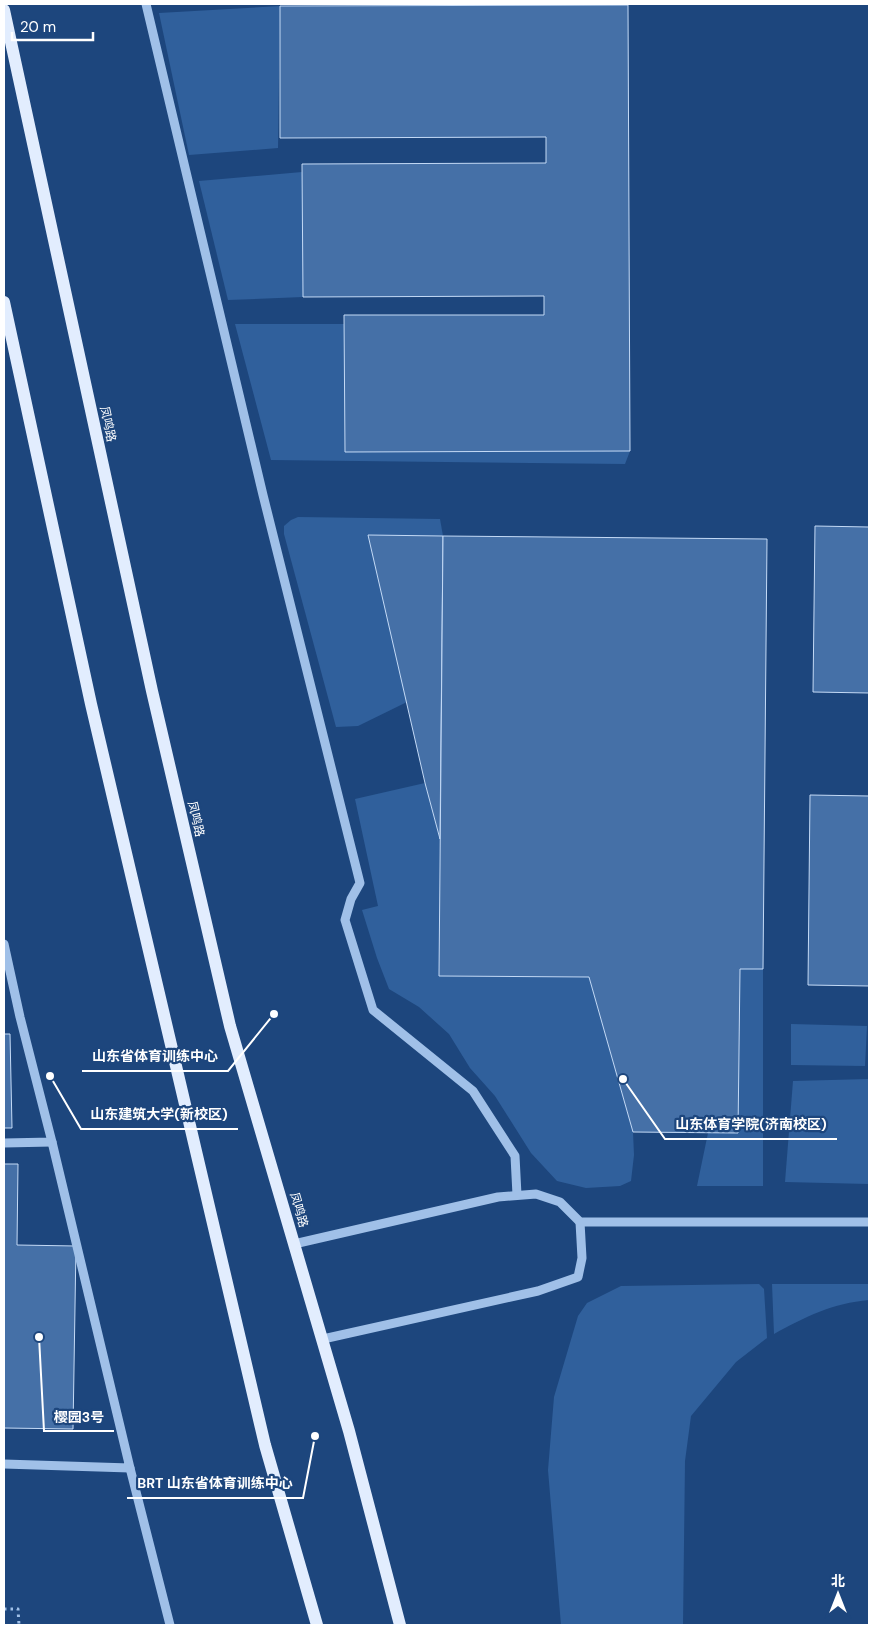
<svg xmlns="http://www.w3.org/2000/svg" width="873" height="1629" viewBox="0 0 873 1629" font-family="'DM Sans','Noto Sans SC',sans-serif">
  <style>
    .green { fill: #30609c }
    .building { fill: #4570a7; stroke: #c4daf6 }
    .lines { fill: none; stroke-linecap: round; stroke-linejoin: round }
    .path { stroke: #a0c0e8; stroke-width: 3; stroke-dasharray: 2.5 4; stroke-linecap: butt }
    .minor { stroke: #a0c0e8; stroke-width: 9 }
    .major { stroke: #e2edfe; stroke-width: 12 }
    .labels { text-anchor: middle; stroke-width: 4.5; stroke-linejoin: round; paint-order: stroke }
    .street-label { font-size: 12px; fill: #fff; stroke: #1d467d }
    .leader { fill: none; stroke: #fff; stroke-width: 2 }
    .callout-dot { fill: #fff; stroke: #1d467d; stroke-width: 2 }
    .callout-label { font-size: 14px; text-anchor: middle; font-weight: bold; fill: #fff; stroke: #1d467d; stroke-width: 4.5; stroke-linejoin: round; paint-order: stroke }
  </style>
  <rect width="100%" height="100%" fill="#1d467d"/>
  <g class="green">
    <path d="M 280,6 L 278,148 L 189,155 L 159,13 Z"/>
    <path d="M 302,172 L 303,297 L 228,300 L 199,181 Z"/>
    <path d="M 235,324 L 344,324 L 345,452 L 630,451 L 625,464 L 271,460 Z"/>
    <path d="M 298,517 L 440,519 L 443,536 L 407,702 L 358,726 L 336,727 L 284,534 L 284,526 L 291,520 Z"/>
    <path d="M 425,783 L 440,839 L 439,976 L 589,977 L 633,1132 L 634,1155 L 631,1181 L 620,1186 L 586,1188 L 557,1181 L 531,1153 L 495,1096 L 470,1068 L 449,1034 L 419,1007 L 389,989 L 377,958 L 362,910 L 378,906 L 355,799 Z"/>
    <path d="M 740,969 L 763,969 L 763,1186 L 697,1186 L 708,1133 L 738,1133 Z"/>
    <path d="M 791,1024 L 867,1026 L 865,1066 L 791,1065 Z"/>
    <path d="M 869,1079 L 869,1184 L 785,1182 L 793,1081 Z"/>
    <path d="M 759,1284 L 764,1289 L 767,1338 L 736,1362 L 691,1416 L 685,1461 L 683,1625 L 561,1625 L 548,1470 L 554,1397 L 578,1316 L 587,1303 L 621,1286 Z"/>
    <path d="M 772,1284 L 869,1284 L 869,1300 C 833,1303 805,1317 774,1334 Z"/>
  </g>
  <g class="building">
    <path d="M 628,5 L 630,451 L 345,452 L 344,315 L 544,315 L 544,296 L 303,297 L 302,164 L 546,163 L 546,137 L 280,138 L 280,6 Z"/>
    <path d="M 815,526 L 869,527 L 869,693 L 813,692 Z"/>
    <path d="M 368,535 L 443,536 L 440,839 L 425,783 Z"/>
    <path d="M 443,536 L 767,539 L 763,969 L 740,969 L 738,1133 L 633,1132 L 589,977 L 439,976 Z"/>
    <path d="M 810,795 L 869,796 L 869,986 L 808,985 Z"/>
    <path d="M 4,1034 L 10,1034 L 12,1128 L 4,1128 Z"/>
    <path d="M 4,1164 L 18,1164 L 17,1245 L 76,1246 L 73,1429 L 4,1428 Z"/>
  </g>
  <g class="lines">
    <path class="path" d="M 4,1609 L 18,1609 L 19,1625"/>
    <g class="minor">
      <path d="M 146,4 L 263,495 L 360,883 L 351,899 L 345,920 L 373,1010 L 473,1091 L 515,1156 L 517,1195"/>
      <path d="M 4,944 L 20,1017 L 52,1142 L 4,1143"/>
      <path d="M 294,1244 L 498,1197 L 536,1194 L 560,1202 L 580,1222 L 869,1222"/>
      <path d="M 323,1339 L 538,1291 L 578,1277 L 582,1258 L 580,1222"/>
      <path d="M 4,1464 L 130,1468 L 52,1142"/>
      <path d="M 130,1468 L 170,1625"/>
    </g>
    <g class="major">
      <path d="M 4,10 L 152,691 L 230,1026 L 349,1431 L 400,1625"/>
      <path d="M 4,302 L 91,704 L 265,1445 L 317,1625"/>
    </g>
  </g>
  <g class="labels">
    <g class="street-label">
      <text transform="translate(108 424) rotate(78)" y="4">凤鸣路</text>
      <text transform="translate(196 819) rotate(77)" y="4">凤鸣路</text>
      <text transform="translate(299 1210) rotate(74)" y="4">凤鸣路</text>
    </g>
  </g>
  <path class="leader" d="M274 1014L228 1071H82M50 1076L81 1129H238M623 1079L665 1139H837M39 1337L44 1431H114M315 1436L303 1498H127"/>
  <g class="callout-dot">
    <circle cx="274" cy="1014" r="5"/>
    <circle cx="50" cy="1076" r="5"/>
    <circle cx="623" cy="1079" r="5"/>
    <circle cx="39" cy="1337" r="5"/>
    <circle cx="315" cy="1436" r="5"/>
  </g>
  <g class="callout-label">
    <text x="155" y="1061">山东省体育训练中心</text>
    <text x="159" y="1119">山东建筑大学(新校区)</text>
    <text x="751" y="1129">山东体育学院(济南校区)</text>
    <text x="79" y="1422">樱园3号</text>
    <text x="215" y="1488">BRT 山东省体育训练中心</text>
  </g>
  <rect width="873" height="1629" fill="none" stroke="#ffffff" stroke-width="10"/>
  <g transform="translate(838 1594)" stroke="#1d467d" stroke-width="4" paint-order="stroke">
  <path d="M0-4L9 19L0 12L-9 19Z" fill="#ffffff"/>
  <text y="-8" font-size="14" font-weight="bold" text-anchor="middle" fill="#ffffff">北</text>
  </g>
  <path d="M12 32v8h81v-8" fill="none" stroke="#ffffff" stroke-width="2.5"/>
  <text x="20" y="32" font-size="15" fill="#ffffff" stroke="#1d467d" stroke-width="4" paint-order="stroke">20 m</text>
</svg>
